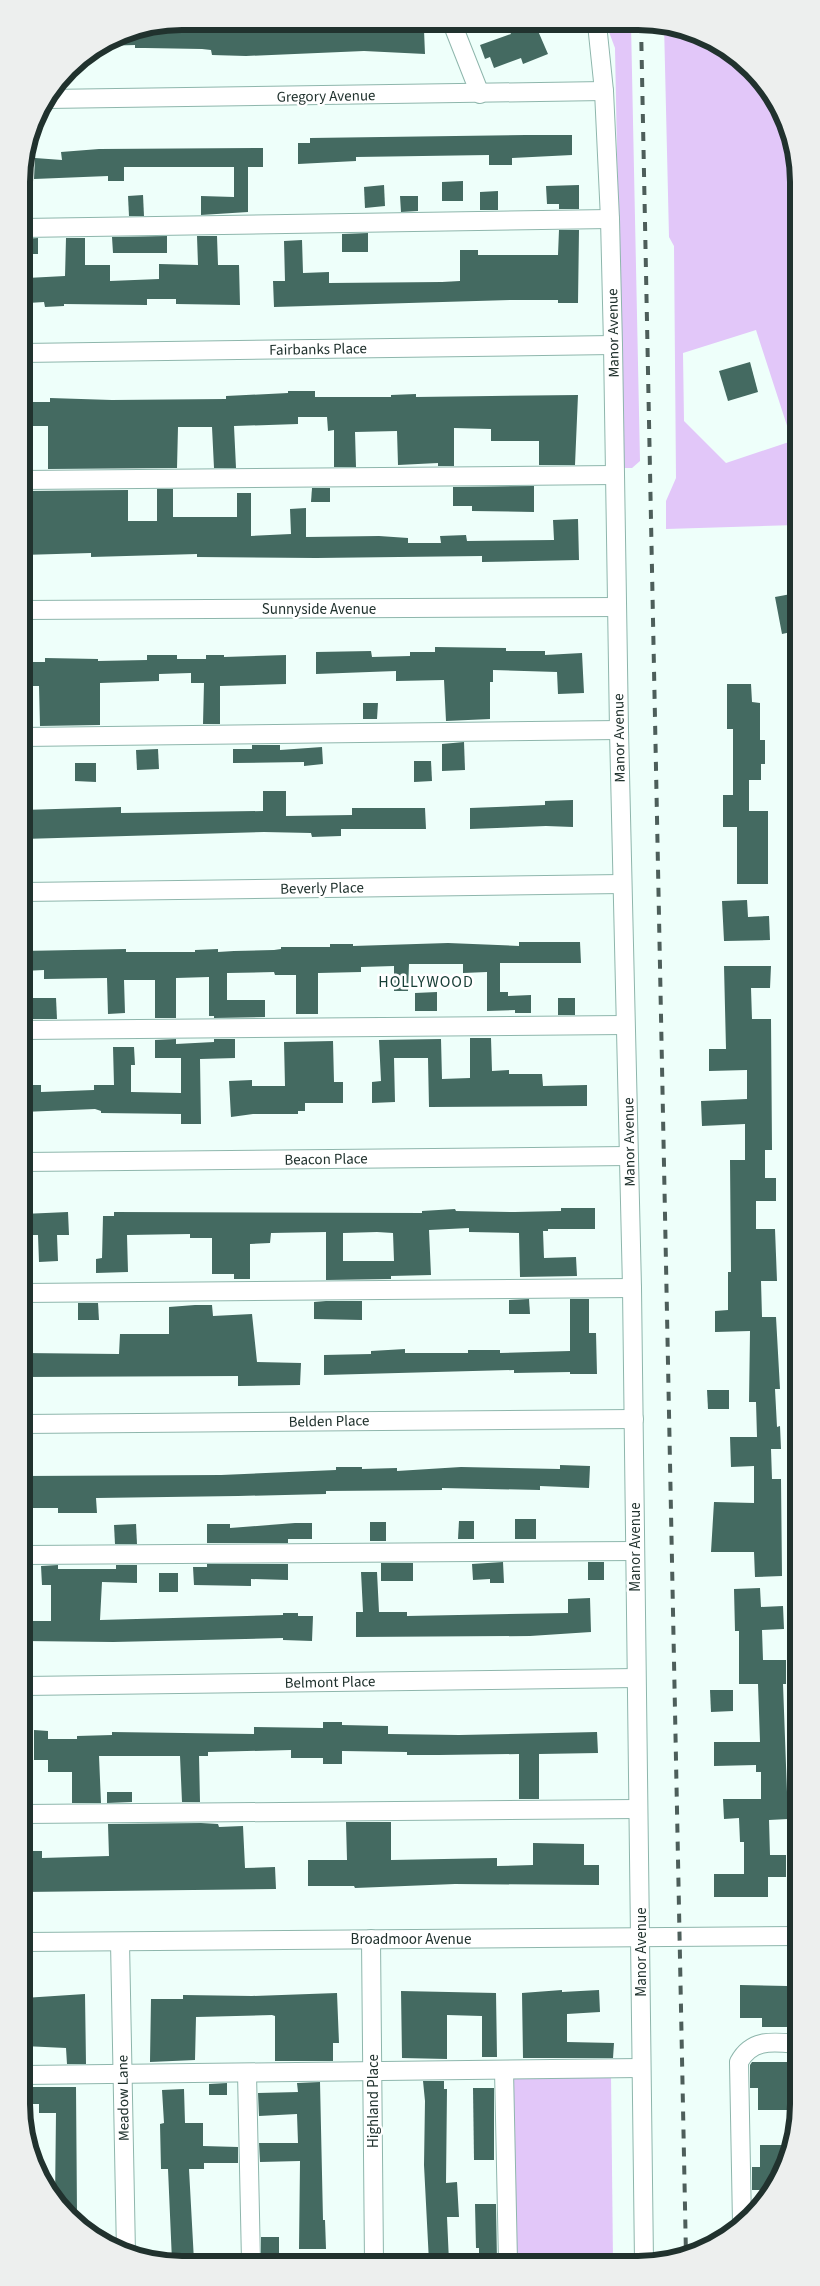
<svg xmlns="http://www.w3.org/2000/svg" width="820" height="2286" viewBox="0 0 820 2286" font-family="'Source Sans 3',sans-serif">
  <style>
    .green { fill: #e2c7f9; fill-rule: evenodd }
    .water { fill: #48baa4 }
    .building { fill: #446a61; fill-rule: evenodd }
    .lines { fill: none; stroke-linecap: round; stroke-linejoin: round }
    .minor-casing { stroke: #8eb6ac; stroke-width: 20 }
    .minor { stroke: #fff; stroke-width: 18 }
    .rail { stroke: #4d5e5a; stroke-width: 4; stroke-dasharray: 9 9; stroke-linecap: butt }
    .labels { text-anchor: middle; stroke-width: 5; stroke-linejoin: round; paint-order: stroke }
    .street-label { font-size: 15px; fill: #21322e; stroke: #fff }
    .neighbourhood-label { font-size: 16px; letter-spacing: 1px; fill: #173e36; stroke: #fff }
    .rim { fill: none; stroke: #21322e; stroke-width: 6 }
  </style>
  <rect width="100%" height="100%" fill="#eefffa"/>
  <g class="green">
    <path d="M 606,24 L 631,24 L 640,461 L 632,468 L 623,468 L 615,48 Z"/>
    <path d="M 664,24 L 718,43 L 742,61 L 763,100 L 776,114 L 796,163 L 796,525 L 666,529 L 666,501 L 676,478 L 674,246 L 669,237 ZM 756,330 L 792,441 L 726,463 L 684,421 L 683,353 Z"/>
    <path d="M 611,2074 L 613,2262 L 515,2262 L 511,2076 Z"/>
  </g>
  <path class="water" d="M 742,61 C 769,82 796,128 796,163 L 776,114 L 763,100 Z"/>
  <g class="building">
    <path d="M 336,22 L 377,24 L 377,29 L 424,30 L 425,54 L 364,51 L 246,56 L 212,55 L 211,50 L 202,49 L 145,48 L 135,48 L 135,45 L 100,46 L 121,33 L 157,26 L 257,30 L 257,33 L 336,31 Z"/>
    <path d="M 522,23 L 535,24 L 548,54 L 523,64 L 521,58 L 494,68 L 490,57 L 485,59 L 480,45 L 511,34 L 509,29 Z"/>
    <path d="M 526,135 L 572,135 L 572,155 L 512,158 L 512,165 L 489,165 L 489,155 L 356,157 L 356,161 L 298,164 L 298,143 L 310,143 L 310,138 Z"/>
    <path d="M 263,148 L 263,167 L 248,167 L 248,212 L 201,215 L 201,196 L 234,197 L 234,167 L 124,167 L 124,181 L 108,181 L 108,176 L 34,179 L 35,158 L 62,160 L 61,152 L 99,149 Z"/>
    <path d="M 463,181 L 463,201 L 442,201 L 442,182 Z"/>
    <path d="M 384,185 L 385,206 L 365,208 L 364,187 Z"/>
    <path d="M 579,185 L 579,209 L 559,209 L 559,204 L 547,204 L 546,186 Z"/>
    <path d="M 498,191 L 498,210 L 480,210 L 480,192 Z"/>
    <path d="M 143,195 L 144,216 L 129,216 L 128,196 Z"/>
    <path d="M 400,196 L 418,196 L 418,211 L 401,212 Z"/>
    <path d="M 559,230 L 579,230 L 578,303 L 558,303 L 558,300 L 511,300 L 274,307 L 273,281 L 285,281 L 284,241 L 302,240 L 303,273 L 329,272 L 329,283 L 442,282 L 460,281 L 460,250 L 478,250 L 478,255 L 558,255 Z"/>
    <path d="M 368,233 L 368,252 L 342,252 L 342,234 Z"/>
    <path d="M 167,236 L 167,253 L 113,253 L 112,237 Z"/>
    <path d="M 197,236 L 217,236 L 218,265 L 239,265 L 240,305 L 176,304 L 176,299 L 147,299 L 147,305 L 64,304 L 64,306 L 45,307 L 44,302 L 28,303 L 27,278 L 65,276 L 66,238 L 85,238 L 85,265 L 110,265 L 110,281 L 159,279 L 159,264 L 198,265 Z"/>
    <path d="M 38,238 L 38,254 L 22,254 L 22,239 Z"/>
    <path d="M 750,362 L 758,392 L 728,401 L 719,371 Z"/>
    <path d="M 288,391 L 315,391 L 315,397 L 391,397 L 391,395 L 416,394 L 416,397 L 578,395 L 575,465 L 539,465 L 539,441 L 491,441 L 491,429 L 454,428 L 454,466 L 438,466 L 438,463 L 398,465 L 397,431 L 355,432 L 356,467 L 334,467 L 334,430 L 328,431 L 327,417 L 298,417 L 298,424 L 234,426 L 236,468 L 214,468 L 212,427 L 178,427 L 177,468 L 48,469 L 48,426 L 22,426 L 22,402 L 50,402 L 50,398 L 112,400 L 226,399 L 226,396 L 288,393 Z"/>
    <path d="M 534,486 L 534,512 L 472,511 L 472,506 L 453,506 L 453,487 Z"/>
    <path d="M 312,488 L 330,488 L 330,502 L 311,502 Z"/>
    <path d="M 157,489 L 173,489 L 173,517 L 237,517 L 237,493 L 251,493 L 251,536 L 291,534 L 290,509 L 306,508 L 306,537 L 379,536 L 408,538 L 408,543 L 441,543 L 440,536 L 466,535 L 467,541 L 554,540 L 553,520 L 578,519 L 579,560 L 482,562 L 482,556 L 316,558 L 197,557 L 197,554 L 91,557 L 91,553 L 22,555 L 22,527 L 27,527 L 27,491 L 128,490 L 128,521 L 157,521 Z"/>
    <path d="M 791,594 L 793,602 L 796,602 L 796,631 L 782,634 L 775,597 Z"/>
    <path d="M 435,647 L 506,648 L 506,651 L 545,651 L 545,655 L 582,653 L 584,693 L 558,694 L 557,672 L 493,670 L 493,682 L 490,682 L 490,719 L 446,721 L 444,680 L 396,681 L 396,671 L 316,674 L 316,652 L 371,651 L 372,657 L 410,656 L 410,652 L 435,652 Z"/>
    <path d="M 147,655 L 177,655 L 177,659 L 206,659 L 206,655 L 224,655 L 224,657 L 286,655 L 286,684 L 220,686 L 220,724 L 203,724 L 204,683 L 191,683 L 191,673 L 159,674 L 159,681 L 100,683 L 100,725 L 40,726 L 39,686 L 30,686 L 30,662 L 45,662 L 45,658 L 98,659 L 98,661 L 147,660 Z"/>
    <path d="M 727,684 L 751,684 L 752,702 L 760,703 L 760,740 L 765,740 L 765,764 L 761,764 L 761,780 L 749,780 L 749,811 L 768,811 L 768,884 L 737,884 L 737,827 L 723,827 L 723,795 L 733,795 L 733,729 L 727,729 Z"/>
    <path d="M 363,703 L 378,703 L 377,719 L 363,719 Z"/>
    <path d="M 464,742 L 465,770 L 442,771 L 442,744 Z"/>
    <path d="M 252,745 L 280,745 L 280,750 L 322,747 L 323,764 L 304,766 L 304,762 L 233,763 L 233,749 L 252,749 Z"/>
    <path d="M 158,749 L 159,769 L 137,770 L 136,750 Z"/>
    <path d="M 414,761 L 431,761 L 432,781 L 414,782 Z"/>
    <path d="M 75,763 L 96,763 L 96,782 L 75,781 Z"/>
    <path d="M 263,791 L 286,791 L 286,816 L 352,815 L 352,808 L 425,808 L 426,829 L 341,829 L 341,836 L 312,837 L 311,833 L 264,832 L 23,839 L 23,810 L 121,807 L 121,813 L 263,811 Z"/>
    <path d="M 573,800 L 573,827 L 546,826 L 470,829 L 470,808 L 545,805 L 545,801 Z"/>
    <path d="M 747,900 L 748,917 L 769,916 L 770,940 L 724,941 L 722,901 Z"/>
    <path d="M 519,942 L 580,942 L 581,963 L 500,963 L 500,992 L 508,992 L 508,996 L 531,995 L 531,1013 L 515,1013 L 515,1010 L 487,1011 L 487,972 L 463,973 L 463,964 L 409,964 L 408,991 L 394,991 L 394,966 L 361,967 L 361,972 L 318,973 L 318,1014 L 296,1014 L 296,975 L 275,975 L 274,972 L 227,973 L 227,1000 L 265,1000 L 265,1017 L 214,1018 L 214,1016 L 209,1016 L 209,977 L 176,978 L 176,1018 L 155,1018 L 155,980 L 124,980 L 125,1013 L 108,1014 L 107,978 L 44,979 L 44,970 L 23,971 L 23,951 L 126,949 L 126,952 L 195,952 L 195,950 L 218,949 L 218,952 L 234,951 L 274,950 L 281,949 L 281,947 L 330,947 L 330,944 L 353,944 L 353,946 L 448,943 L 519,946 Z"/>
    <path d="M 724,966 L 771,966 L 770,988 L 751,988 L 752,1019 L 771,1019 L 772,1150 L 765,1150 L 765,1178 L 776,1178 L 776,1201 L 756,1201 L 756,1229 L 775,1229 L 777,1281 L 761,1281 L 762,1317 L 776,1317 L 780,1389 L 775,1389 L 777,1427 L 780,1426 L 781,1449 L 771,1449 L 772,1479 L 781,1479 L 782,1576 L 755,1577 L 754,1552 L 711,1552 L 714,1502 L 754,1503 L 754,1466 L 731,1467 L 730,1437 L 757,1437 L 756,1402 L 749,1402 L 750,1331 L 715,1332 L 715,1311 L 728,1310 L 728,1272 L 731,1272 L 730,1160 L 745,1160 L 745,1124 L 702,1126 L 701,1101 L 747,1099 L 747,1070 L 709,1071 L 709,1049 L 726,1049 Z"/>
    <path d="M 437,992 L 437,1011 L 415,1011 L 415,993 Z"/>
    <path d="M 23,998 L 56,998 L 57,1019 L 23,1019 Z"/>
    <rect x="558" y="998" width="17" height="17"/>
    <path d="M 470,1038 L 491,1038 L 492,1071 L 509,1070 L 509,1074 L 542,1074 L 543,1086 L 587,1085 L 587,1106 L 429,1107 L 428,1058 L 394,1058 L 395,1102 L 372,1103 L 372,1082 L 381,1081 L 379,1040 L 441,1039 L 442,1079 L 470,1078 Z"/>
    <path d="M 176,1039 L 176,1044 L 214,1042 L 214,1039 L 235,1039 L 235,1058 L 200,1059 L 201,1124 L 181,1124 L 181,1114 L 101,1113 L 101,1111 L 95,1109 L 23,1112 L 23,1085 L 41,1085 L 41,1092 L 94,1090 L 94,1085 L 114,1085 L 113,1047 L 134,1047 L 135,1065 L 131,1065 L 131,1092 L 181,1093 L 181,1058 L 155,1058 L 155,1040 Z"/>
    <path d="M 333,1041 L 334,1082 L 343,1082 L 343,1103 L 305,1103 L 305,1111 L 298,1111 L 298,1114 L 253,1114 L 231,1117 L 229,1081 L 252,1080 L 252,1086 L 285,1086 L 284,1042 Z"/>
    <path d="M 561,1208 L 595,1208 L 595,1229 L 548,1229 L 548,1231 L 543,1231 L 544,1258 L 576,1257 L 577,1276 L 520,1277 L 519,1233 L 469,1232 L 469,1228 L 429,1230 L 431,1275 L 391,1276 L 391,1279 L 326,1280 L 326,1232 L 271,1233 L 270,1243 L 250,1244 L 250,1279 L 234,1279 L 234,1274 L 212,1274 L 212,1238 L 190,1238 L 190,1234 L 127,1235 L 128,1272 L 96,1273 L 96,1259 L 102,1258 L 103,1216 L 114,1216 L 114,1212 L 422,1213 L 422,1211 L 455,1209 L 456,1211 L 515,1212 L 561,1211 ZM 377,1232 L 393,1233 L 394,1261 L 343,1261 L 343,1233 Z"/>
    <path d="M 68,1212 L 69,1235 L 57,1235 L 58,1261 L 39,1262 L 38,1235 L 23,1235 L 23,1214 Z"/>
    <path d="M 529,1299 L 530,1314 L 509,1314 L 509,1300 Z"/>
    <path d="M 570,1299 L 589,1299 L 589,1333 L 596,1333 L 597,1374 L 570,1374 L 570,1372 L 514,1373 L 514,1370 L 324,1375 L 324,1355 L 371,1354 L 371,1351 L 405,1349 L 405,1353 L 468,1353 L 468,1350 L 500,1350 L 500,1353 L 570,1351 Z"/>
    <path d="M 326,1301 L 362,1301 L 362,1320 L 314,1319 L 314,1302 Z"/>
    <path d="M 78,1303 L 98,1303 L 99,1320 L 78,1320 Z"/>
    <path d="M 195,1305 L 212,1305 L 213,1316 L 252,1314 L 257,1362 L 301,1363 L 300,1385 L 238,1386 L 238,1376 L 23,1377 L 23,1353 L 119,1354 L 120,1334 L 169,1334 L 169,1307 Z"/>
    <path d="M 707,1390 L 729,1390 L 729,1409 L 708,1409 Z"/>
    <path d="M 560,1465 L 590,1466 L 589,1488 L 540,1486 L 540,1490 L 442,1488 L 442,1490 L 326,1491 L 326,1494 L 238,1496 L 96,1498 L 97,1513 L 58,1513 L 58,1508 L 24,1508 L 23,1476 L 221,1475 L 336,1470 L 336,1467 L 362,1467 L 362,1469 L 397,1468 L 397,1471 L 461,1467 L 560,1469 Z"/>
    <rect x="515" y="1519" width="21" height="20"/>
    <path d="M 459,1521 L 474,1521 L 474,1539 L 458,1539 Z"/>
    <rect x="370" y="1522" width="16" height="19"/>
    <path d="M 295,1523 L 312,1523 L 312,1539 L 288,1539 L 288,1543 L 207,1543 L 207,1524 L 230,1524 L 230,1528 Z"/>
    <path d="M 136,1524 L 137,1544 L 115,1544 L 114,1525 Z"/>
    <path d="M 503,1562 L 504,1583 L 490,1583 L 490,1579 L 473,1580 L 472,1564 Z"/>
    <rect x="588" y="1562" width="16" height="18"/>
    <rect x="381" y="1563" width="32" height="18"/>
    <path d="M 207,1564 L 288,1564 L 288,1580 L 251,1579 L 251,1586 L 194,1585 L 193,1567 L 207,1567 Z"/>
    <path d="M 58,1565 L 58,1569 L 116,1569 L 116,1565 L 137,1565 L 137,1583 L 102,1582 L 100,1620 L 283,1615 L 283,1613 L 298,1613 L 298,1616 L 313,1616 L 312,1641 L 283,1640 L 283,1638 L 113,1642 L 24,1641 L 24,1621 L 51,1621 L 51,1585 L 42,1585 L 41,1566 Z"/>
    <path d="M 361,1572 L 377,1572 L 379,1612 L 407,1612 L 407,1616 L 568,1613 L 568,1599 L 590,1598 L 591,1632 L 530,1636 L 356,1637 L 356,1612 L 363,1612 Z"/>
    <rect x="159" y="1573" width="19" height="19"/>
    <path d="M 760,1588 L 761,1607 L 783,1606 L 784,1629 L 762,1630 L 763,1660 L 786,1660 L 786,1684 L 783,1684 L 788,1819 L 769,1820 L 770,1855 L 786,1855 L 786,1877 L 768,1877 L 768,1897 L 714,1897 L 714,1874 L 744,1874 L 744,1842 L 740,1842 L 739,1818 L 724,1819 L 723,1799 L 761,1799 L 761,1772 L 756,1772 L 756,1765 L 714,1766 L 714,1742 L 760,1742 L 758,1684 L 739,1684 L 739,1631 L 735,1631 L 734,1589 Z"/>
    <path d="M 710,1690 L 733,1690 L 733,1711 L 711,1712 Z"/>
    <path d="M 323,1722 L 342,1722 L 342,1725 L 388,1726 L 388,1734 L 459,1735 L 597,1732 L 598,1753 L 539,1754 L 539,1799 L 519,1799 L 519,1754 L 439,1755 L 407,1755 L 407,1752 L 342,1751 L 342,1764 L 323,1764 L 323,1758 L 291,1758 L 291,1750 L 208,1752 L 208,1756 L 199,1756 L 200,1802 L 182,1802 L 180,1756 L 99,1756 L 101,1803 L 72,1803 L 72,1772 L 48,1772 L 48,1760 L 34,1760 L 34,1730 L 48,1731 L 48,1739 L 77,1739 L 77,1736 L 112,1735 L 112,1732 L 254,1734 L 254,1727 L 323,1728 Z"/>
    <path d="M 107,1792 L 132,1792 L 132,1802 L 107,1803 Z"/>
    <path d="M 346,1822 L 391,1822 L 391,1860 L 497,1858 L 497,1866 L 533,1865 L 533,1843 L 584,1844 L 584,1865 L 599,1865 L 599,1885 L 455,1884 L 355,1888 L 354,1886 L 308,1886 L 308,1860 L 347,1860 Z"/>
    <path d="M 201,1823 L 218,1824 L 219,1827 L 243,1826 L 245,1868 L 275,1867 L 276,1889 L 24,1892 L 24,1851 L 42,1851 L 42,1858 L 109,1856 L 108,1824 Z"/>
    <path d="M 740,1985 L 787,1986 L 787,2027 L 762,2027 L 762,2018 L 740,2018 Z"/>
    <path d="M 562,1990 L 562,1992 L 599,1990 L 600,2012 L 567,2014 L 567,2042 L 614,2043 L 613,2058 L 523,2058 L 522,1993 Z"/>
    <path d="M 401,1991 L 496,1993 L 497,2057 L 482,2057 L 482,2016 L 447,2015 L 447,2059 L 402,2058 Z"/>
    <path d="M 337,1993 L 339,2043 L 333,2043 L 333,2061 L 275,2061 L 275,2016 L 272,2015 L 196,2017 L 195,2060 L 150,2062 L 151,1999 L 183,1999 L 183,1995 L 252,1996 Z"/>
    <path d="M 85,1994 L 86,2064 L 67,2064 L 66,2048 L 24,2046 L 24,1998 Z"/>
    <path d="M 752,2062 L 789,2062 L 790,2110 L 758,2110 L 758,2088 L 750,2088 L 750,2065 Z"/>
    <path d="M 423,2081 L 444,2081 L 444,2089 L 447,2089 L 446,2183 L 457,2182 L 459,2217 L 447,2217 L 449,2262 L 429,2262 L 424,2165 L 425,2101 Z"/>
    <path d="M 320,2082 L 323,2220 L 325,2220 L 326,2249 L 299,2249 L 300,2161 L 260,2162 L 259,2143 L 298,2143 L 297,2114 L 259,2116 L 258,2093 L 298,2092 L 297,2083 Z"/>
    <path d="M 227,2083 L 227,2095 L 209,2095 L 209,2084 Z"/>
    <path d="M 24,2087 L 76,2087 L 77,2214 L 66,2214 L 55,2200 L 56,2113 L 39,2113 L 39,2104 L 24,2104 Z"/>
    <path d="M 473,2088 L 494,2088 L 494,2160 L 474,2160 Z"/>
    <path d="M 184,2089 L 185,2123 L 203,2123 L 203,2146 L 238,2147 L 238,2163 L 204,2163 L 204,2169 L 189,2169 L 194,2261 L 172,2261 L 168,2169 L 161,2169 L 160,2124 L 164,2123 L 162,2090 Z"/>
    <path d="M 760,2145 L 789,2145 L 787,2165 L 772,2190 L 752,2190 L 752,2167 L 760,2167 Z"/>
    <path d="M 475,2204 L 496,2204 L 497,2262 L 479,2262 L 479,2248 L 476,2248 Z"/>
    <rect x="261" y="2237" width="18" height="17"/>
  </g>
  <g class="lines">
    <defs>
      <g id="minor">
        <path d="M 452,23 L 480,94"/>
        <path d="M 597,24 L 604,91 L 610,219 L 613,345 L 619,730 L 632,1288 L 644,2262"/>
        <path d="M 47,99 L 604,91"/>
        <path d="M 22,228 L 610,219"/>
        <path d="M 22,353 L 613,345"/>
        <path d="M 22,480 L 615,475"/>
        <path d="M 22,610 L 617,607"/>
        <path d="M 22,737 L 619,730"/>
        <path d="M 23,892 L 622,884"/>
        <path d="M 23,1030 L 625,1025"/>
        <path d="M 23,1162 L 629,1156"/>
        <path d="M 23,1293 L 632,1288"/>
        <path d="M 23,1424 L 634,1419"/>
        <path d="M 24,1555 L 635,1551"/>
        <path d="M 24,1686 L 636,1678"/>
        <path d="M 24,1814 L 638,1809"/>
        <path d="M 371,1939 L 374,2262"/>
        <path d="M 24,1942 L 798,1936"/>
        <path d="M 120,1942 L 126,2253"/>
        <path d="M 504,2070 L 508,2262"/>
        <path d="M 247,2073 L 251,2262"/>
        <path d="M 24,2075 L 640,2068"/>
        <path d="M 742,2224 L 739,2062 C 752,2038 774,2042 798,2044"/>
      </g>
    </defs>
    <use href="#minor" class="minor-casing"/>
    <use href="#minor" class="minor"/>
    <path class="rail" d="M 641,24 L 686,2256"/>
  </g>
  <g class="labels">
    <g class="street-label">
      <text transform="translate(326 96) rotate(-1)" y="5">Gregory Avenue</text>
      <text transform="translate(613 333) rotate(-91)" y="5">Manor Avenue</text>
      <text transform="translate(318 349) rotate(-1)" y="5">Fairbanks Place</text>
      <text x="319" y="614">Sunnyside Avenue</text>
      <text transform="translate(619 738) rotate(-91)" y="5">Manor Avenue</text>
      <text transform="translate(322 888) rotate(-1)" y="5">Beverly Place</text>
      <text transform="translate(629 1142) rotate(-91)" y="5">Manor Avenue</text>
      <text transform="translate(326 1159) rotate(-1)" y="5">Beacon Place</text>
      <text transform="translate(329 1421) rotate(-1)" y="5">Belden Place</text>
      <text transform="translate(635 1547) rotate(-90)" y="5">Manor Avenue</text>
      <text transform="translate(330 1682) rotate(-1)" y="5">Belmont Place</text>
      <text x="411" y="1944">Broadmoor Avenue</text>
      <text transform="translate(641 1952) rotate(-90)" y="5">Manor Avenue</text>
      <text transform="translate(123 2098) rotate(-91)" y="5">Meadow Lane</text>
      <text transform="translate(373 2101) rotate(-90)" y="5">Highland Place</text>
    </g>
    <g class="neighbourhood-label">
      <text x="426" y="987">HOLLYWOOD</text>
    </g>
  </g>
  <path d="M0 0H820V2286H0ZM182 30H638A152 152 0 0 1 790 182V2104A152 152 0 0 1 638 2256H182A152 152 0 0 1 30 2104V182A152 152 0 0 1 182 30Z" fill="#edefee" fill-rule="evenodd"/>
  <path class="rim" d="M182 30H638A152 152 0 0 1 790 182V2104A152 152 0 0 1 638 2256H182A152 152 0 0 1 30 2104V182A152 152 0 0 1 182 30Z"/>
</svg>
